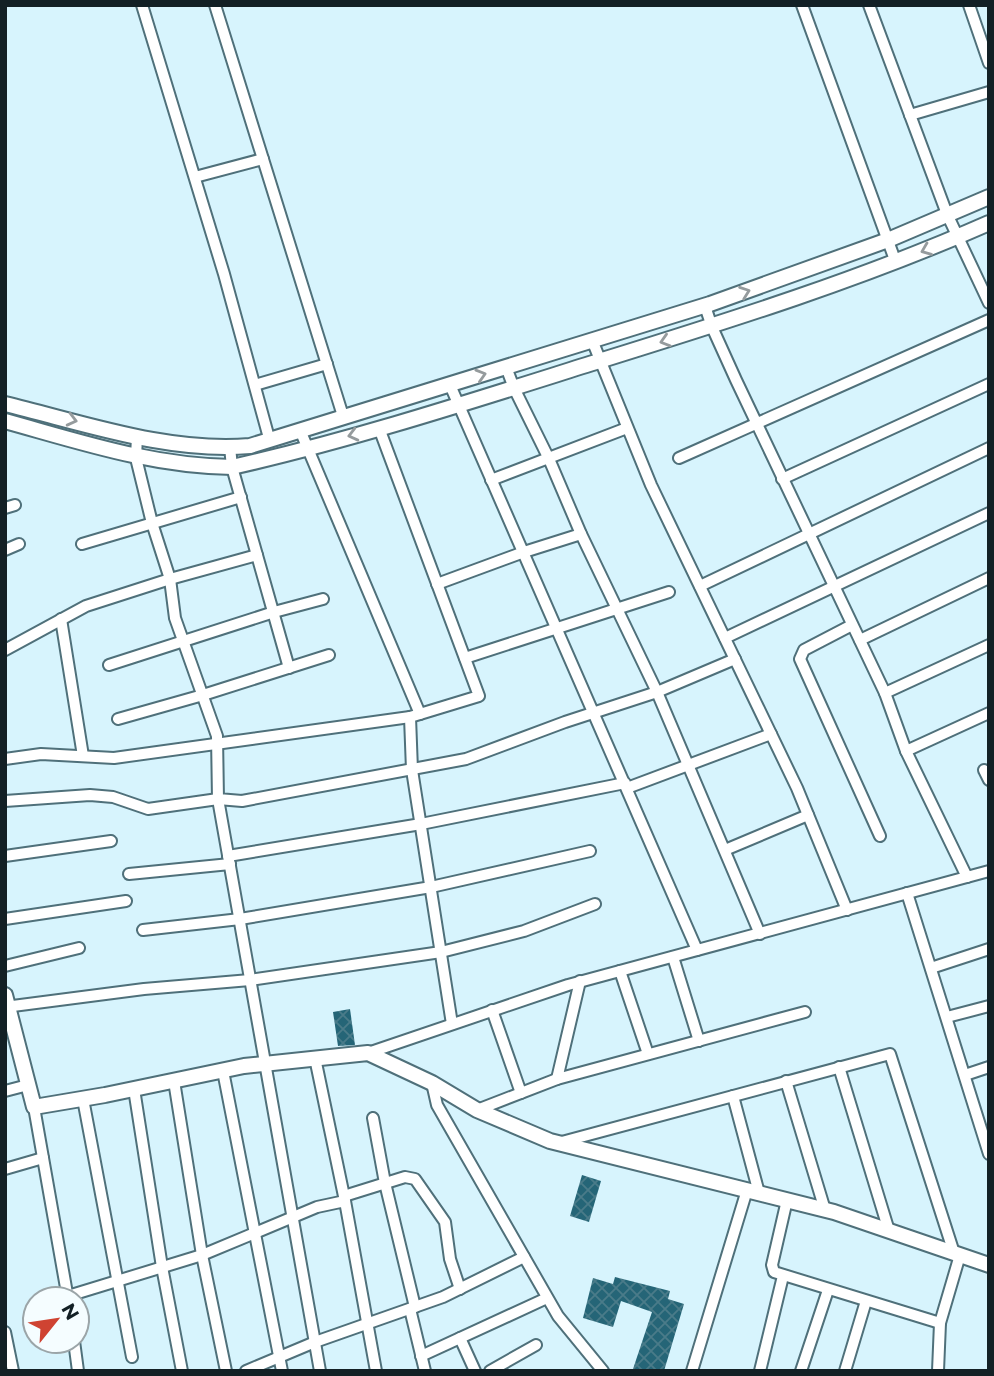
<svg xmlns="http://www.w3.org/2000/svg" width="994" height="1376" viewBox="0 0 994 1376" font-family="Montserrat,sans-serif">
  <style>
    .building { fill: url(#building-cross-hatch) }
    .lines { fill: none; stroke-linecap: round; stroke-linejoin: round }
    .street-casing { stroke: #4f707a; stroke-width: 14 }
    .secondary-casing { stroke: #4f707a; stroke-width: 18 }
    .street { stroke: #fff; stroke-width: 10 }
    .secondary { stroke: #fff; stroke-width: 14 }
    .oneway { stroke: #959b9d }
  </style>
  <defs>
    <pattern id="building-cross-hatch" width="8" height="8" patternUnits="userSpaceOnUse" patternTransform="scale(1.75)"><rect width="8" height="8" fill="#256577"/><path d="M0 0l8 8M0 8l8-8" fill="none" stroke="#4a7b89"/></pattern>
  </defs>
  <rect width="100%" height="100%" fill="#d7f4fd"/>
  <g class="building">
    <path d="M 350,1009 L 355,1045 L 338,1046 L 333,1012 Z"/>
    <path d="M 582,1175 L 601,1181 L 589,1222 L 570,1216 Z"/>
    <path d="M 615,1277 L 670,1291 L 668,1299 L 684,1304 L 664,1371 L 633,1369 L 652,1312 L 621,1301 L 613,1327 L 583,1318 L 593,1278 L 613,1284 Z"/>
  </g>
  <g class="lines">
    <defs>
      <g id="street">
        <path d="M 142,5 L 224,274 L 269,438"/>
        <path d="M 215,5 L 343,416"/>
        <path d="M 802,5 L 895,260"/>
        <path d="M 869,5 L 947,214 L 989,303"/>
        <path d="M 969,5 L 989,63"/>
        <path d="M 910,115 L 989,92"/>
        <path d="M 195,177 L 263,159"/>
        <path d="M 705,306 L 712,327 L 736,380 L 885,693 L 989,645"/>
        <path d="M 592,340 L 651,485 L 797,788 L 847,910"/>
        <path d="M 506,367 L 514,388 L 549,459 L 581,534 L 657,692 L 760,934"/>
        <path d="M 255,385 L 327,364"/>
        <path d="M 450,385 L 697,950"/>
        <path d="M 379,428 L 479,696 L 410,717 L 412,770 L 452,1024"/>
        <path d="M 300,430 L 420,714"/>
        <path d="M 137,436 L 136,458 L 152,523 L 170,579 L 175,618 L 217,736 L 218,799 L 242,801 L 466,759 L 565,722 L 657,692 L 735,659"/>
        <path d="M 230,447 L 232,467 L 289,668"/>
        <path d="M 679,458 L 989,320"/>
        <path d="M 782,479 L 989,384"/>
        <path d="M 491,480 L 627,428"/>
        <path d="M 5,508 L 15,505"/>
        <path d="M 82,544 L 241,497"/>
        <path d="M 5,550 L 19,544"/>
        <path d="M 437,584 L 524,552 L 581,534"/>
        <path d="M 700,586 L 989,448"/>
        <path d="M 61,619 L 83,756"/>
        <path d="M 852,625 L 804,650 L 800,659 L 880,836"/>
        <path d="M 725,638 L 989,513"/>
        <path d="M 860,640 L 989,578"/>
        <path d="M 5,650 L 86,606 L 170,579 L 257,555"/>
        <path d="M 465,658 L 669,592"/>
        <path d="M 109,665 L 274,612 L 323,599"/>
        <path d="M 885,693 L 906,751 L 989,713"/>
        <path d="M 118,719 L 203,695 L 329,655"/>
        <path d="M 906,751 L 967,877"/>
        <path d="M 5,759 L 41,754 L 114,758 L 410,717"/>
        <path d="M 984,770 L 989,780"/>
        <path d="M 627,788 L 771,734"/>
        <path d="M 5,801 L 90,795 L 113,797 L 148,809 L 218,799 L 320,1371"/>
        <path d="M 725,850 L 808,815"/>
        <path d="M 5,856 L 111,841"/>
        <path d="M 228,856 L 421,824 L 625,783"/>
        <path d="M 129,874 L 230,864"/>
        <path d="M 907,893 L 989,1154"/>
        <path d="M 5,919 L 126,901"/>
        <path d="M 143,930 L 240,919 L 431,887 L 590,851"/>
        <path d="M 673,957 L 699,1041"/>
        <path d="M 5,966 L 79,948"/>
        <path d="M 931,968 L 989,949"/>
        <path d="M 620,971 L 648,1054"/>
        <path d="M 580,981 L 557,1079 L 805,1012"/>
        <path d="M 5,1007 L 144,989 L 250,980 L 441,952 L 524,931 L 595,904"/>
        <path d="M 492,1010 L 521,1093"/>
        <path d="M 947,1017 L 989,1006"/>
        <path d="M 368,1053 L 568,985 L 989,871"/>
        <path d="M 315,1058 L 345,1201"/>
        <path d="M 839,1067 L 889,1231"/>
        <path d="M 223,1071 L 282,1371"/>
        <path d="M 965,1075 L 989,1067"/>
        <path d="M 174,1081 L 202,1255 L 226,1371"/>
        <path d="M 786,1081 L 825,1210"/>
        <path d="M 432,1083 L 437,1105 L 558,1316 L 603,1371"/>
        <path d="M 134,1089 L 162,1267 L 182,1371"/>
        <path d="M 5,1091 L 28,1085"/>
        <path d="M 733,1096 L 759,1193"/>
        <path d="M 83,1099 L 132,1357"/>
        <path d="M 34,1107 L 68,1299"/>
        <path d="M 477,1110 L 557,1079"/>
        <path d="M 373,1118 L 385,1183 L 415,1307"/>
        <path d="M 558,1143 L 890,1054 L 954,1253"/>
        <path d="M 5,1169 L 43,1158"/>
        <path d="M 344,1196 L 405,1177 L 415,1179 L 445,1222 L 450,1259 L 460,1289"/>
        <path d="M 787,1200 L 772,1265 L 774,1272 L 940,1323"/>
        <path d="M 68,1296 L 202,1255 L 317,1207 L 345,1201 L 376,1371"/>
        <path d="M 410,1309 L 425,1371"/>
        <path d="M 5,1332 L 13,1371"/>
        <path d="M 460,1338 L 475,1371"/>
        <path d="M 74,1341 L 78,1371"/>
        <path d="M 421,1356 L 547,1298"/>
        <path d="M 246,1371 L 315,1342 L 443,1297 L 524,1257"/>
        <path d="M 490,1371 L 536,1345"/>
        <path d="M 692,1371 L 747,1190"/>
        <path d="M 760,1371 L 783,1276"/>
        <path d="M 801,1371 L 828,1290"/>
        <path d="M 845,1371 L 866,1301"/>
        <path d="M 938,1371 L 940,1323 L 960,1255"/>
      </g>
      <g id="secondary">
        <path d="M 5,404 C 84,423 168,453 250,446 L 710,304 L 888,240 L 989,197"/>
        <path d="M 5,421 C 81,442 152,466 232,467 C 356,439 478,399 599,361 C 731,320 862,279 989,223"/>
        <path d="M 5,995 L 34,1107 L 105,1095 L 244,1066 L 368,1053 L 432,1083 L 477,1110 L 550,1141 L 834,1212 L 989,1265"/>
      </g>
    </defs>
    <use href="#street" class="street-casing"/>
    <use href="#secondary" class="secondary-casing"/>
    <use href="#street" class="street"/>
    <use href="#secondary" class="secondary"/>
  </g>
  <defs><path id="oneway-chevron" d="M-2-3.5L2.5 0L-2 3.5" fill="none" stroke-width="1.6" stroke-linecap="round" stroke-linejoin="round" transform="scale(1.75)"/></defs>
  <g class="oneway">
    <use href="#oneway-chevron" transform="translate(926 250) rotate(158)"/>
    <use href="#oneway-chevron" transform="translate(745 292) rotate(-20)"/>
    <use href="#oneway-chevron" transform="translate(665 341) rotate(163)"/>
    <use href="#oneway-chevron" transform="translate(481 375) rotate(-17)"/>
    <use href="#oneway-chevron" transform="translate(72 420) rotate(14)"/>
    <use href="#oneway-chevron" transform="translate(353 435) rotate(166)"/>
  </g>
  <rect width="994" height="1376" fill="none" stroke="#132025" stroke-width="14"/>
  <g transform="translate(56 1320) rotate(60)"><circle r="33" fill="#f5fdff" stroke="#9ba5a8" stroke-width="2"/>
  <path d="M0-5L12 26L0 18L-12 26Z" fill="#cf4332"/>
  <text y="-10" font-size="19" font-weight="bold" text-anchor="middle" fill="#132025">N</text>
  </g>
</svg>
